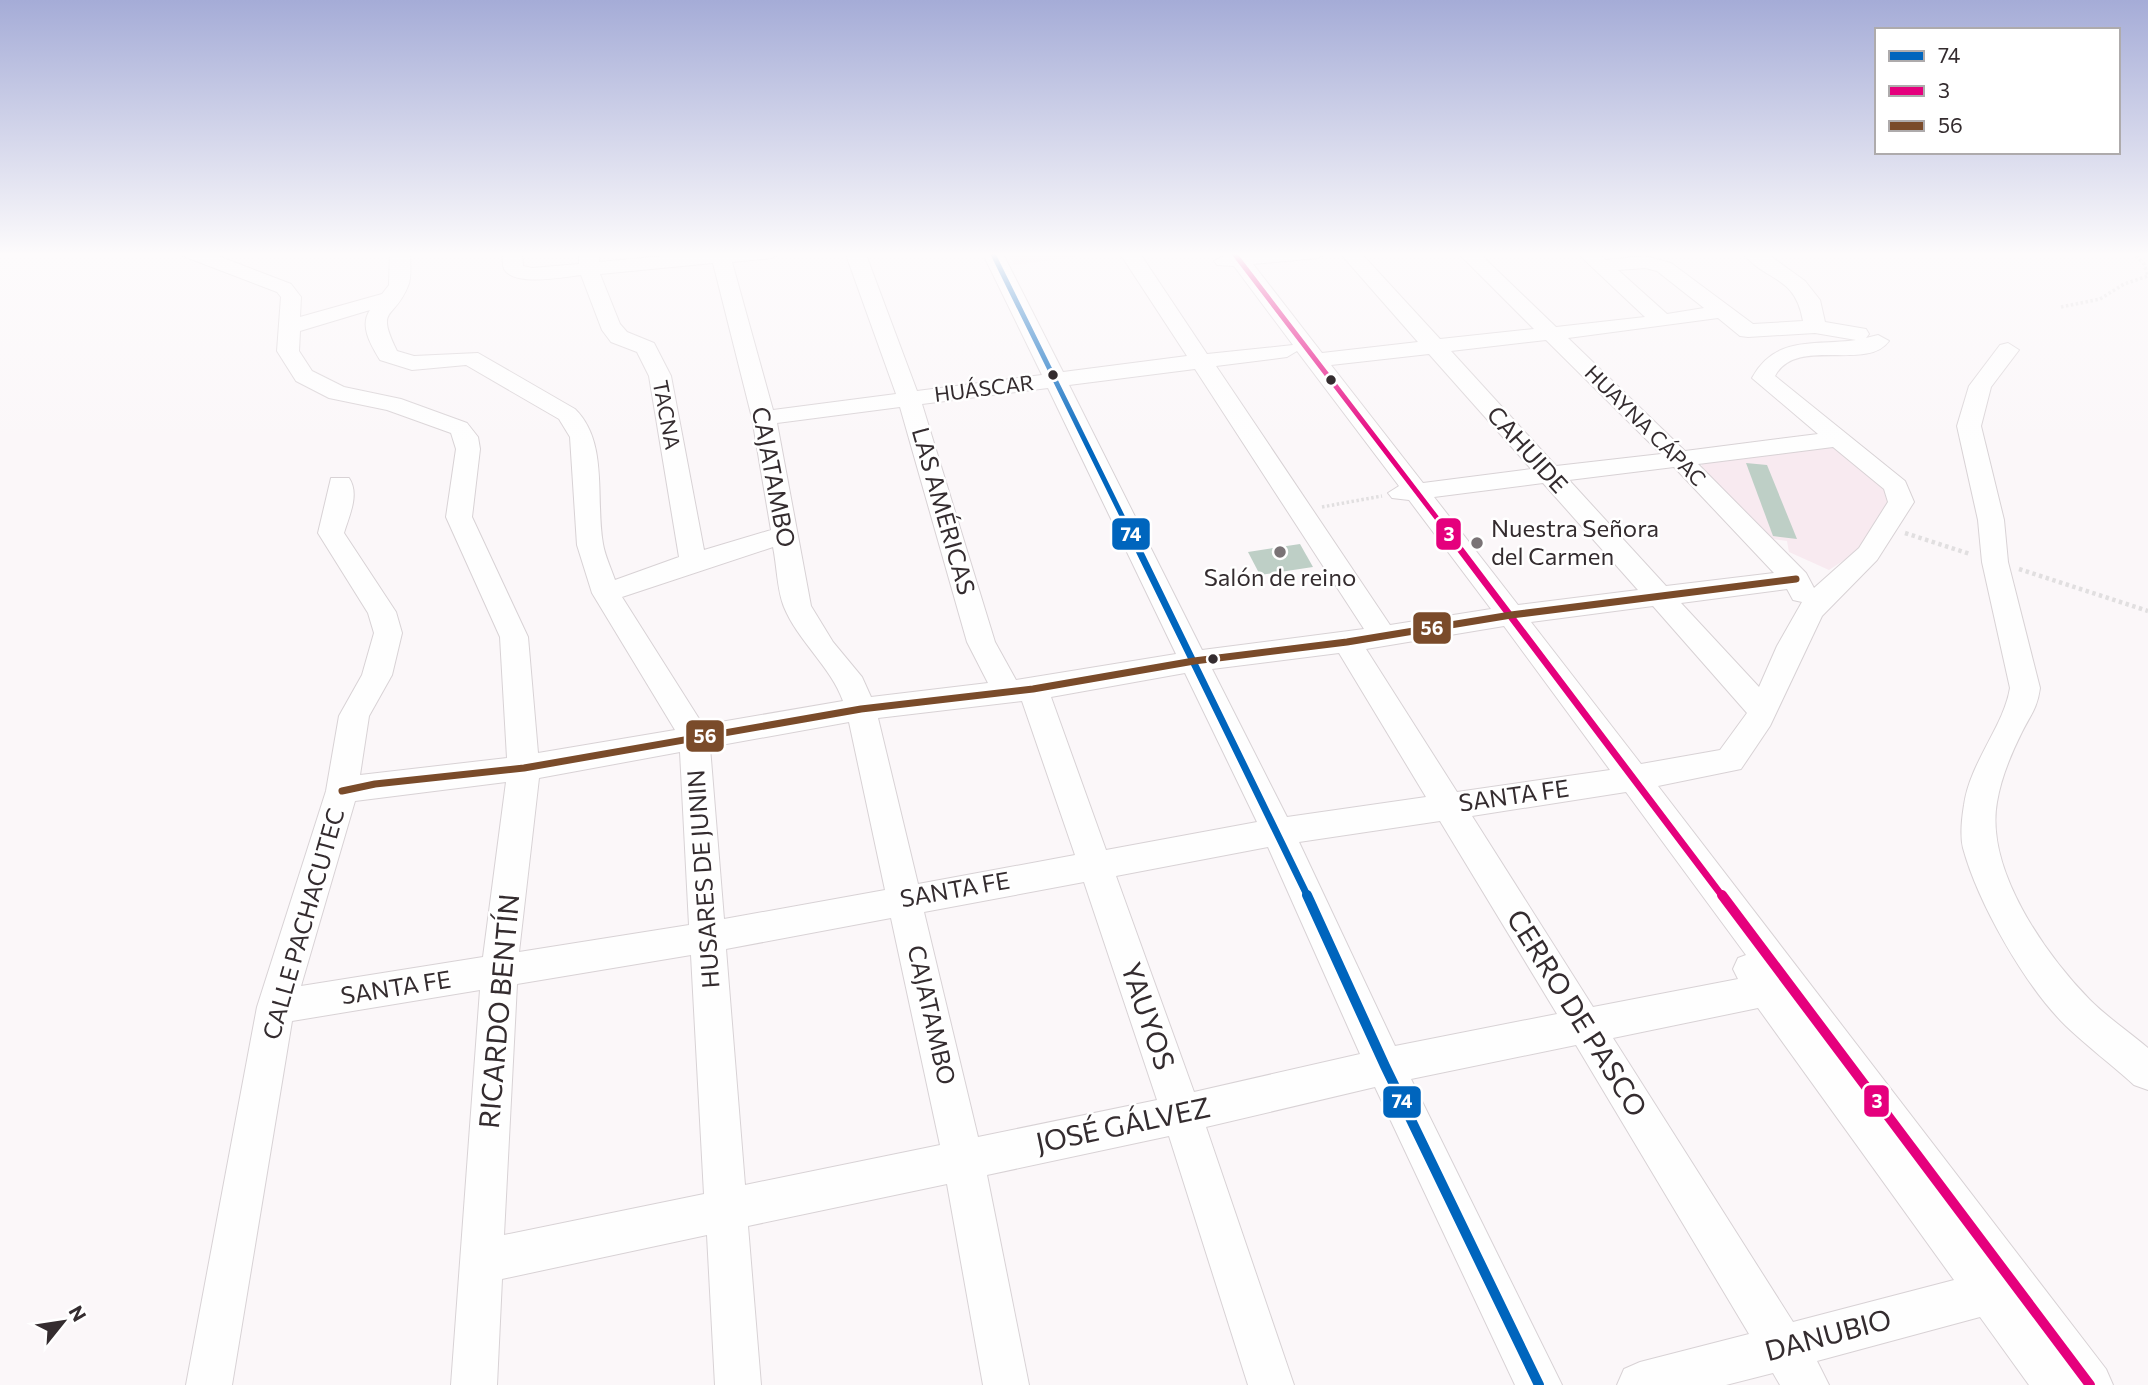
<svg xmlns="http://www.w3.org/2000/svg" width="2148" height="1385" viewBox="0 0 2148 1385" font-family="Commissioner,sans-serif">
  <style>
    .built { fill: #f8eaf0 }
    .building { fill: #becfc6 }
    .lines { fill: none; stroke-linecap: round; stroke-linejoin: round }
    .minor-casing { stroke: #d8d2d5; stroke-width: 2 }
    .path-far1 { stroke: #e1dfe0; stroke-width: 3.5; stroke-dasharray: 2.5 2.5; stroke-linecap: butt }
    .path { stroke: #e1dfe0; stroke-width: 4.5; stroke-dasharray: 3.5 3.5; stroke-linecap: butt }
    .minor { fill: #fefefe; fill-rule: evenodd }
    .bus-1-far2-casing { stroke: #fff; stroke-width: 10 }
    .bus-1-far1-casing { stroke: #fff; stroke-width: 12 }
    .bus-1-casing { stroke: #fff; stroke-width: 15 }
    .bus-2-far2-casing { stroke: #fff; stroke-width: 10 }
    .bus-2-far1-casing { stroke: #fff; stroke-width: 12 }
    .bus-2-casing { stroke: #fff; stroke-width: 15 }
    .bus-3-casing { stroke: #fff; stroke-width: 12 }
    .bus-1-far2 { stroke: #0065bd; stroke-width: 5 }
    .bus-1-far1 { stroke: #0065bd; stroke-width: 7 }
    .bus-1 { stroke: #0065bd; stroke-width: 10 }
    .bus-2-far2 { stroke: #e5007d; stroke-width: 5 }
    .bus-2-far1 { stroke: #e5007d; stroke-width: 7 }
    .bus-2 { stroke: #e5007d; stroke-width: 10 }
    .bus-3 { stroke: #7a4b2a; stroke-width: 7 }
    .bus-dot { fill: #342c2f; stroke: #fff; stroke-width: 2.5 }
    .poi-dot { fill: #7a7376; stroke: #fff; stroke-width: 2.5 }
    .labels { text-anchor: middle; stroke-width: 5; stroke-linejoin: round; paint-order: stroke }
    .far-street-label { font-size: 21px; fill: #342c2f; stroke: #fff }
    .street-label { font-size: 24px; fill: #342c2f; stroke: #fff }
    .poi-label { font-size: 24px; fill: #342c2f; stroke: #fff; text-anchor: start }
    .near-street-label { font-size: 28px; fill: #342c2f; stroke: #fff }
    .line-badge { stroke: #fff; stroke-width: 2.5 }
    .badge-label { font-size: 19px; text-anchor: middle; font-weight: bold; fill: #fff }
  </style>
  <rect width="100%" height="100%" fill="#fbf7f9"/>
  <g class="built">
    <path d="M 1008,252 L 1113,252 L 1014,265 Z"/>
    <path d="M 1834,444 L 1895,500 L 1861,549 L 1829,570 L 1789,552 L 1787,541 L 1773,539 L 1701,467 L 1703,462 Z"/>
  </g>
  <g class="building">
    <path d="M 1746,463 L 1767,465 L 1797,539 L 1773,536 Z"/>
    <path d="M 1300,544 L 1313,567 L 1260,575 L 1248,552 Z"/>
  </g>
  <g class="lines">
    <defs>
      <g id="minor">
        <path d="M 180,252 L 208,252 L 291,284 L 301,297 L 300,317 L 382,294 L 389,285 L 390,252 L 410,252 C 410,262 412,277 408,286 C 394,321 375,306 397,351 L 414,356 L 478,353 L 575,409 C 609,442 595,500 603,544 C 605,556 611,568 615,580 L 679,557 L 649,376 L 637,352 L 611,342 L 602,330 L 581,275 C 564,277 514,287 504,269 C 502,264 503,257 502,252 L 522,252 L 523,266 L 532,268 L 579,264 L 579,252 L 599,252 L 599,262 L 707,252 L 782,252 L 772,258 L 732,262 L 773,410 L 896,394 L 845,252 L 865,252 L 917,391 L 1042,375 L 982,252 L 1002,252 L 1063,372 L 1187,356 L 1119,252 L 1139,252 L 1207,354 L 1293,345 L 1234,266 L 1217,265 L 1214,261 L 1225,255 L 1223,252 L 1328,252 L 1318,258 L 1253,264 L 1322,353 L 1418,342 L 1339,252 L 1360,252 L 1440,339 L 1534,329 L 1457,252 L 1478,252 L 1556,327 L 1645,317 L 1576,252 L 1598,252 L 1606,260 L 1645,256 L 1671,263 L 1753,324 L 1803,321 C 1795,274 1766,283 1742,252 L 1765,252 L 1805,281 L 1820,300 L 1825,322 L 1866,329 L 1869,334 L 1866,338 L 1878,335 L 1889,341 C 1867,372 1796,336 1775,376 L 1905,481 L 1914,502 L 1877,560 L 1822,616 L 1770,726 L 1741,769 L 1658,786 L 2106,1369 L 2113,1385 L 2029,1385 L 1980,1317 L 1817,1361 L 1829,1385 L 1780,1385 L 1773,1373 L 1726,1385 L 1617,1385 L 1624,1369 L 1640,1362 L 1749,1334 L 1576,1045 L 1411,1079 L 1562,1385 L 1515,1385 L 1375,1087 L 1206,1127 L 1294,1385 L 1248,1385 L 1169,1136 L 987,1175 L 1029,1385 L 983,1385 L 947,1184 L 748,1226 L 761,1385 L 715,1385 L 707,1235 L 502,1279 L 497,1385 L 451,1385 L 480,990 L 292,1021 L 232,1385 L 186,1385 L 257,1007 L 326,791 L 339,716 L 362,675 L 374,633 L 368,613 L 318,533 L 331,478 L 349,478 C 360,494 349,516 344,533 L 396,612 L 402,633 L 392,675 L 369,716 L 360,775 L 507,758 L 500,637 L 446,517 L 456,449 L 451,433 L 387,410 L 329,398 L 296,381 L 277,351 L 281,297 L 277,292 L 183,256 ZM 713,263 L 752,418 L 771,530 L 704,550 L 671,376 L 654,343 L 627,332 L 620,324 L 600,274 ZM 1645,268 L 1657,271 L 1704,308 L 1667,314 L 1618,270 ZM 370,310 C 359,326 371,345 380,360 L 412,370 L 466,365 L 559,419 L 570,437 L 577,545 L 592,593 L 675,730 L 538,753 L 528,637 L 472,517 L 480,449 L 478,437 L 467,423 L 401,399 L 344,387 L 312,371 L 299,351 L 300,331 ZM 1718,318 L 1740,336 L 1748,337 L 1815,333 L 1856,340 C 1815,346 1775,335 1752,378 L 1818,434 L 1685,451 L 1568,338 ZM 1546,340 L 1661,454 L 1556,466 L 1451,351 ZM 1297,351 L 1399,486 L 1388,493 L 1392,498 L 1409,500 L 1491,609 L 1390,625 L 1216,366 L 1287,357 ZM 1429,354 L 1531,469 L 1423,483 L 1331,365 ZM 1195,369 L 1364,629 L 1202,650 L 1069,385 ZM 1048,388 L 1176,654 L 1016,680 L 995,642 L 922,404 ZM 900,407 L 967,642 L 988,683 L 871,697 L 862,677 L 833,642 L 811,606 L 777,423 ZM 1833,447 L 1884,489 L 1888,502 L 1859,548 L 1814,588 L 1806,573 L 1698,464 ZM 1674,467 L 1774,573 L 1666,586 L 1569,480 ZM 1543,483 L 1638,590 L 1518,605 L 1434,497 ZM 773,547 C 777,566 777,590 784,607 C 798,641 831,667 843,701 L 703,725 L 622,597 ZM 1787,589 L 1793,600 L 1802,602 L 1777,646 L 1759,687 L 1681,603 ZM 1653,606 L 1747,713 L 1720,750 L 1641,764 L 1531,622 ZM 1504,626 L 1610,770 L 1457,792 L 1366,649 ZM 1339,653 L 1426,797 L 1287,817 L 1212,669 ZM 1185,673 L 1257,822 L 1106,850 L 1051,697 ZM 1022,701 L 1075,855 L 918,884 L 878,718 ZM 849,722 L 885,890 L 724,919 L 710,747 ZM 680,752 L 689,925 L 519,952 L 539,778 ZM 506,782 L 483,957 L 301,986 L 355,801 ZM 1626,792 L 1746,955 L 1738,958 L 1733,969 L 1738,979 L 1593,1007 L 1472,816 ZM 1440,821 L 1557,1014 L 1395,1046 L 1299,842 ZM 1268,847 L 1360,1054 L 1194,1092 L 1116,876 ZM 1084,882 L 1157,1100 L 978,1137 L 924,912 ZM 891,918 L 940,1145 L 745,1185 L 726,949 ZM 691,955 L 704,1194 L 504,1235 L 517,984 ZM 1758,1008 L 1954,1280 L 1793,1322 L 1613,1038 Z"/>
        <path d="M 2008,343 L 2019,350 L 1991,387 L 1981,426 L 2004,520 L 2008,562 L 2040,688 C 2037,709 2031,714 2022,732 C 2011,754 2001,778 1997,802 C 1985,869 2045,954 2090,1000 C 2107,1017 2129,1032 2148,1048 L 2148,1090 L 2134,1085 C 2112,1065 2088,1047 2066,1026 C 2025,986 1978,903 1963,848 C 1960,836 1962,817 1964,805 C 1970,762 2004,726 2010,688 L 1982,562 L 1978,520 L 1957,426 L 1969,386 L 2000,345 Z"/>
      </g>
    </defs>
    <use href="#minor" class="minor-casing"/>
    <g class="path-far1">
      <path d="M 2061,307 L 2100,299 L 2124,284 L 2148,276 L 2144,264 L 2131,252"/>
      <path d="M 1322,507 L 1382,496"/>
    </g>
    <g class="path">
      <path d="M 1905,533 L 1970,554"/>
      <path d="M 2019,569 L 2148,611"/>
    </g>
    <use href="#minor" class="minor"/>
    <defs>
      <path id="bus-1-far2" d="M 992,252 L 1129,530"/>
      <path id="bus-1-far1" d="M 1128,528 L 1308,897"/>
      <path id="bus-1" d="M 1307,895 L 1385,1066 L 1539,1385"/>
      <path id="bus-2-far2" d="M 1233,252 L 1446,530"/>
      <path id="bus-2-far1" d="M 1444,528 L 1723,897"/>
      <path id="bus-2" d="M 1722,895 L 2090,1385"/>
      <path id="bus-3" d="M 342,791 L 375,784 L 524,768 L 861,709 L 1033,689 L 1194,661 L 1347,642 L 1511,615 L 1796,579"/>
    </defs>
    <use href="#bus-1-far2" class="bus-1-far2-casing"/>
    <use href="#bus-1-far1" class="bus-1-far1-casing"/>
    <use href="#bus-1" class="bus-1-casing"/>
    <use href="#bus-2-far2" class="bus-2-far2-casing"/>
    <use href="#bus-2-far1" class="bus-2-far1-casing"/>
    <use href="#bus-2" class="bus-2-casing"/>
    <use href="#bus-3" class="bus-3-casing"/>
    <use href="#bus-1-far2" class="bus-1-far2"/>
    <use href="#bus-1-far1" class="bus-1-far1"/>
    <use href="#bus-1" class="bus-1"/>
    <use href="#bus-2-far2" class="bus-2-far2"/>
    <use href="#bus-2-far1" class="bus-2-far1"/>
    <use href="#bus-2" class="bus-2"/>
    <use href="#bus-3" class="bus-3"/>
  </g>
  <linearGradient id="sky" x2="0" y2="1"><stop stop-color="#a5acd7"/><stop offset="0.57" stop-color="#fdfbfc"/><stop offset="1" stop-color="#fdfbfc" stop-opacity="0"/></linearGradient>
  <rect width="2148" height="446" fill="url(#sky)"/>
  <g class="bus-dot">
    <circle cx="1053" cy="375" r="6"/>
    <circle cx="1331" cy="380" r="6"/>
    <circle cx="1213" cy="659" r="6"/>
  </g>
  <g class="poi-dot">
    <circle cx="1477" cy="543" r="7"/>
    <circle cx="1280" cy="552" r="7"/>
  </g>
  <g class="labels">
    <g class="far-street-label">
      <text transform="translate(984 389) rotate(-7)" y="7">HUÁSCAR</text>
      <text transform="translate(666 415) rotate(79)" y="7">TACNA</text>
      <text transform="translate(1645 426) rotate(45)" y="7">HUAYNA CÁPAC</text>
    </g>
    <g class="street-label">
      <text transform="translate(1527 450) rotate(48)" y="8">CAHUIDE</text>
      <text transform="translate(773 477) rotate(79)" y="8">CAJATAMBO</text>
      <text transform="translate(943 511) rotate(74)" y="8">LAS AMÉRICAS</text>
      <text transform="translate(1514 796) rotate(-8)" y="8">SANTA FE</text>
      <text transform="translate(704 879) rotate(-94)" y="8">HUSARES DE JUNIN</text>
      <text transform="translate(955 890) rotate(-10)" y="8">SANTA FE</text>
      <text transform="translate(304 924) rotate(-74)" y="8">CALLE PACHACUTEC</text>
      <text transform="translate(396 988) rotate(-9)" y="8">SANTA FE</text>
      <text transform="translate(931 1015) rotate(77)" y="8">CAJATAMBO</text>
    </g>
    <g class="poi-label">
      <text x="1491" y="537">Nuestra Señora<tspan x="1491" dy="28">del Carmen</tspan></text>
      <text x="1280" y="586" text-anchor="middle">Salón de reino</text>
    </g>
    <g class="near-street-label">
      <text transform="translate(499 1011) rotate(-85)" y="10">RICARDO BENTÍN</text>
      <text transform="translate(1577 1013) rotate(58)" y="10">CERRO DE PASCO</text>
      <text transform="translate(1148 1016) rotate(71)" y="10">YAUYOS</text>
      <text transform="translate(1123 1125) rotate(-12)" y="10">JOSÉ GÁLVEZ</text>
      <text transform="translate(1828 1335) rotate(-15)" y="10">DANUBIO</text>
    </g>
  </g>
  <g class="line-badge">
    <rect x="1435" y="517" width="27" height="34" rx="7" fill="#e5007d"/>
    <rect x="1111" y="517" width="40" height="34" rx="7" fill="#0065bd"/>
    <rect x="1412" y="611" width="40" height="34" rx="7" fill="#7a4b2a"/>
    <rect x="685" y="719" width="40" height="34" rx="7" fill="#7a4b2a"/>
    <rect x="1863" y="1084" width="27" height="34" rx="7" fill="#e5007d"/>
    <rect x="1382" y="1085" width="40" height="34" rx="7" fill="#0065bd"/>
  </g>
  <g class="badge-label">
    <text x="1449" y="541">3</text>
    <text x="1131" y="541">74</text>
    <text x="1432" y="635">56</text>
    <text x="705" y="743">56</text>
    <text x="1877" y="1108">3</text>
    <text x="1402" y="1108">74</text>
  </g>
  <rect x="1875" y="28" width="245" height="126" fill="#ffffff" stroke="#aeabac" stroke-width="2"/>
  <rect x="1889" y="51" width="35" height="10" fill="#0065bd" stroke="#aeabac" stroke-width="2"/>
  <text x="1938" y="63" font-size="21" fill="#342c2f">74</text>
  <rect x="1889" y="86" width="35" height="10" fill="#e5007d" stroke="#aeabac" stroke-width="2"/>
  <text x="1938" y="98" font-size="21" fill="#342c2f">3</text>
  <rect x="1889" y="121" width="35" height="10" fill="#7a4b2a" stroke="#aeabac" stroke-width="2"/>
  <text x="1938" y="133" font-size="21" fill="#342c2f">56</text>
  <g transform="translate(63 1322) rotate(60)" stroke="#ffffff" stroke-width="5" paint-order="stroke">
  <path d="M0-5L12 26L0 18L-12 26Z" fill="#342c2f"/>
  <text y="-10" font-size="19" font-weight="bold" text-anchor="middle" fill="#342c2f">N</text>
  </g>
</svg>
